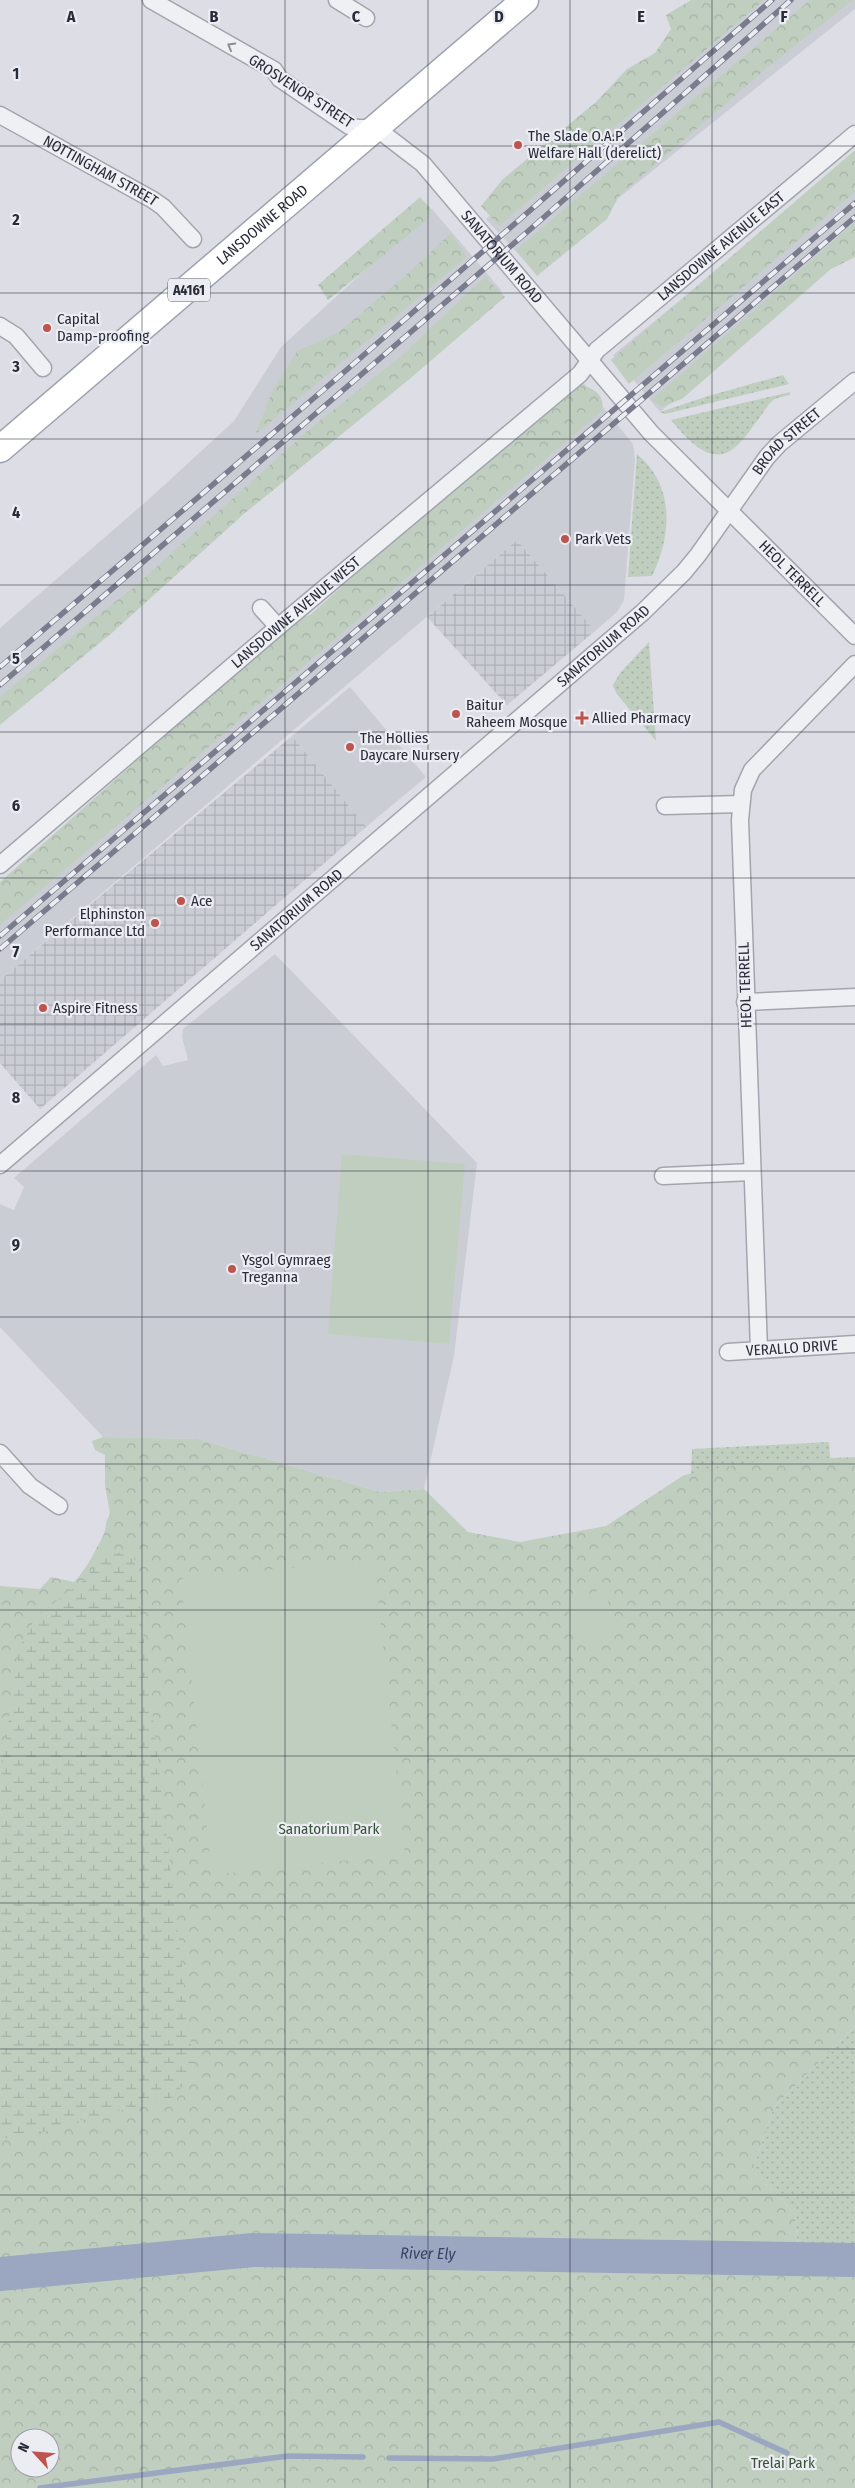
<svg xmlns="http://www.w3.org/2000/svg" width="855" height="2488" viewBox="0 0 855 2488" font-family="'Fira Sans Condensed',sans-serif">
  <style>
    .built { fill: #cbcdd5 }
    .industrial { fill: url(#industrial-grid) }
    .grass { fill: url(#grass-dots) }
    .forest { fill: url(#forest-crowns); fill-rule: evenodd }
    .wetland { fill: url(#wetland-marsh) }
    .pitch { fill: #c0cebf }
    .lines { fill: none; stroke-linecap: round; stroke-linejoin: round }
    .stream { stroke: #9ba6c1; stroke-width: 5.5 }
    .river { stroke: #9ba6c1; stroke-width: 34 }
    .street-casing { stroke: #a3a5ae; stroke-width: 19 }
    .primary-casing { stroke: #9ea1af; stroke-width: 29 }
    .street { stroke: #eff0f4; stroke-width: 16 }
    .primary { stroke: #fff; stroke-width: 26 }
    .rail-casing { stroke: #787c8c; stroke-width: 5.5 }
    .rail { stroke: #ecedf3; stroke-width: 4; stroke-dasharray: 11; stroke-linecap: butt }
    .oneway { stroke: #8c8e96 }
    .grid { fill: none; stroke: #282b39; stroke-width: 1; stroke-opacity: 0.55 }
    .poi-dot { fill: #bd554e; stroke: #ecedf3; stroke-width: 2 }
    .labels { text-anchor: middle; stroke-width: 4.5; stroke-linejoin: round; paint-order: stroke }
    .shield { fill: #ecedf3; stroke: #636571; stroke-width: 1 }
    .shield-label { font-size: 14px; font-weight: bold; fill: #282b39 }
    .street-label { font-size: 15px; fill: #282b39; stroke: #ecedf3 }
    .poi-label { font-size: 15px; fill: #282b39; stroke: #ecedf3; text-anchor: start }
    .park-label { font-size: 15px; fill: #375338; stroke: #ecedf3 }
    .water-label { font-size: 16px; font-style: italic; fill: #374368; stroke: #ecedf3 }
    .grid-label { font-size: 16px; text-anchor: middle; font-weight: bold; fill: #282b39; stroke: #ecedf3; stroke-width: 4.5; stroke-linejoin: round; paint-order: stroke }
  </style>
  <defs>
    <pattern id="industrial-grid" width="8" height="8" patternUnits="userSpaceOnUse" patternTransform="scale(1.25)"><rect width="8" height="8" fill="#cbcdd5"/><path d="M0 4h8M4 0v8" fill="none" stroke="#aeb0b8"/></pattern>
    <pattern id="grass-dots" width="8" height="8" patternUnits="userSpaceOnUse" patternTransform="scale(1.25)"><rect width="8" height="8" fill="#c0cebf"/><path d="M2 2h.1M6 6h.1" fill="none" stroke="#a5b1a5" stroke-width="1.8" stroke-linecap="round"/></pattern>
    <pattern id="forest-crowns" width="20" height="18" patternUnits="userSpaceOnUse" patternTransform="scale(1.25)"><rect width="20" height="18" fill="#c0cebf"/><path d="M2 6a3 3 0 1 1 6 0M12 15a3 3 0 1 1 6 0" fill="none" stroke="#a5b1a5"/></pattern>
    <pattern id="wetland-marsh" width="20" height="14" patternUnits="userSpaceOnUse" patternTransform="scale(1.25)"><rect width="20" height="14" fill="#c0cebf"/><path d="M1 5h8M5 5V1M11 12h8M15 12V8" fill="none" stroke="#a5b1a5"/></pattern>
  </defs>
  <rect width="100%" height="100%" fill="#dddee5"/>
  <g class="built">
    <path d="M 737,0 L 855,0 L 855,9 L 531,268 L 486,219 Z"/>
    <path d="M 855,157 L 855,247 L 660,412 L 613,355 Z"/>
    <path d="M 432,209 L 502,291 L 0,709 L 0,628 L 149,499 L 234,421 L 281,347 Z"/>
    <path d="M 582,381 L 633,444 L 635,459 L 624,600 L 617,612 L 595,631 L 517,540 L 0,980 L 0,886 Z"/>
    <path d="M 350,687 L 426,777 L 366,827 L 292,736 Z"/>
    <path d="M 275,954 L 477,1163 L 454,1356 L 424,1489 L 380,1492 L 198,1439 L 103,1437 L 0,1327 L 0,1204 L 14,1210 L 24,1187 L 14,1178 L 156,1055 L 163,1066 L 188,1060 L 182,1037 L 183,1029 Z"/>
  </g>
  <g class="industrial">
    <path d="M 517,540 L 595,631 L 507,705 L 427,617 Z"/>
    <path d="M 292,736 L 366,827 L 40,1109 L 0,1063 L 0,980 Z"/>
  </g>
  <g class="grass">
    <path d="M 783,375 L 789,384 L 665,414 L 660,412 L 705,397 Z"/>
    <path d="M 790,392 L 790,395 C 785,396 779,397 775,399 C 769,402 764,412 760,417 C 752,427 744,441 733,449 C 710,467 685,437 671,420 Z"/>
    <path d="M 637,454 C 675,485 672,536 652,576 L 628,577 Z"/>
    <path d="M 649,642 L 656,741 L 616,693 L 613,685 L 620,673 Z"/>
    <path d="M 829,1442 L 832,1480 L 690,1498 L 692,1449 Z"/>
    <path d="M 855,2026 L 855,2259 L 799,2260 L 795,2214 L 752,2171 L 774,2107 Z"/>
  </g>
  <g class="forest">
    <path d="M 691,0 L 764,0 L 499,226 L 481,206 L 503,179 L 596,102 L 627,69 L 655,53 L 671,29 L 666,15 Z"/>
    <path d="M 810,0 L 853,0 L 768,67 L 619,196 L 607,219 L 537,276 L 516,250 Z"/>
    <path d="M 855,150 L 855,192 L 629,384 L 611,360 Z"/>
    <path d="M 420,197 L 432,210 L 427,220 L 328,300 L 318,285 Z"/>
    <path d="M 855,222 L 855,257 L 831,269 L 682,399 L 662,407 L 651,400 Z"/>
    <path d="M 451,233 L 467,257 L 255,435 L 272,392 L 297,351 L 339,332 L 404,277 Z"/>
    <path d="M 485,277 L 505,297 L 412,377 L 245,513 L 113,632 L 0,725 L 0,697 L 95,617 L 132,589 L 312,427 L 400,357 Z"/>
    <path d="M 582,385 C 595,389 605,395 602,411 L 0,925 L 0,882 L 297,618 L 310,615 L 384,549 Z"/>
    <path d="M 103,1437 L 198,1439 L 380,1492 L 424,1489 L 468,1532 L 520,1542 L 606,1526 L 684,1475 L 760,1461 L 855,1457 L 855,2026 L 774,2107 L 752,2171 L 795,2214 L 799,2260 L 855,2259 L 855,2488 L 0,2488 L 0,1586 L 40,1589 L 51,1577 L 74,1582 C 86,1570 95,1551 103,1536 C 107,1528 104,1523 110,1514 L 105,1485 L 105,1455 L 95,1450 L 92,1441 ZM 20,2438 L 50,2438 L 50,2468 L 20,2468 Z"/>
  </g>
  <path class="wetland" d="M 113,1552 L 134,1555 L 194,2070 L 174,2097 L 70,2123 L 16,2141 L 0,2137 L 0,1781 L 19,1648 L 36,1617 L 85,1579 L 101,1557 Z"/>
  <g class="pitch">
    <path d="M 342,1154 L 465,1164 L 449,1344 L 328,1334 Z"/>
    <path d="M 374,1559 L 405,1854 L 212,1875 L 181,1579 Z"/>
    <path d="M 606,1587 L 609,1609 L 624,1628 L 584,1647 L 565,1605 Z"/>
    <rect x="666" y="1904" width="88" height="8"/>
  </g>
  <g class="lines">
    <g class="stream">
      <path d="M 389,2458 L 493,2459 L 719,2422 L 787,2453"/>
      <path d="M 40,2488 L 288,2456 L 363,2457"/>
    </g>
    <path class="river" id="s1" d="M 0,2274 L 253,2250 L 855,2260"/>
    <defs>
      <g id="street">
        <path id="s2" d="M 151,0 L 274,70 L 280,79 L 349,126 L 358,128 L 376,128 L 423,164 L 651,433 L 855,636"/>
        <path d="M 337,0 L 366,18"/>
        <path id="s3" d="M 0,115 L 153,200 L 163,207 L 193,239"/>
        <path d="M 0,326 L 16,336 L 43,368"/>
        <path d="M 261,608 L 278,627"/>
        <path d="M 665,806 L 741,804"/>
        <path id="s4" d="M 0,865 L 278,627 L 580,374 L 597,350 L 855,134"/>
        <path d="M 745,1002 L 855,997"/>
        <path id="s5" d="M 0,1165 L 643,612 L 684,572 L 698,555 L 767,457 L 779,444 L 855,381"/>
        <path d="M 663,1176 L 752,1172"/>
        <path d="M 759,1350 L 740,820 L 743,790 L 752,770 L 855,664"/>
        <path id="s6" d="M 728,1352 L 855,1344"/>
        <path d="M 0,1453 L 30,1486 L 59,1506"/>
      </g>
      <g id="primary">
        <path id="s7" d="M 0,449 L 525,0"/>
      </g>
    </defs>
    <use href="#street" class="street-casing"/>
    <use href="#primary" class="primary-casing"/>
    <use href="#street" class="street"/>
    <use href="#primary" class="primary"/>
    <defs>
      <g id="rail">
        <path d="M 0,667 L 335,380 L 772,0"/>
        <path d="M 0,685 L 526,233 L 791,0"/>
        <path d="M 0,936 L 855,203"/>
        <path d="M 0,949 L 855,217"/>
      </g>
    </defs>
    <use href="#rail" class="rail-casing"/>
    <use href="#rail" class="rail"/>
  </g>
  <defs><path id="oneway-chevron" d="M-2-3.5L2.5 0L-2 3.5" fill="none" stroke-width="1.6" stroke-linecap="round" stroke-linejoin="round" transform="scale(1.25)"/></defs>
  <use class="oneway" href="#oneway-chevron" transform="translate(231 46) rotate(-150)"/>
  <path class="grid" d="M 142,0 L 142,2488M 285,0 L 285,2488M 428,0 L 428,2488M 570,0 L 570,2488M 712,0 L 712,2488M 0,146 L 855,146M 0,293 L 855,293M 0,439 L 855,439M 0,585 L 855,585M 0,732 L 855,732M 0,878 L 855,878M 0,1024 L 855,1024M 0,1171 L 855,1171M 0,1317 L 855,1317M 0,1464 L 855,1464M 0,1610 L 855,1610M 0,1756 L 855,1756M 0,1903 L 855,1903M 0,2049 L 855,2049M 0,2195 L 855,2195M 0,2342 L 855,2342"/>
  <g class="poi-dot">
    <circle cx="518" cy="145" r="5"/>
    <circle cx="47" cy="328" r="5"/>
    <circle cx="565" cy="539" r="5"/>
    <circle cx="456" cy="714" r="5"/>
    <path d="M579.5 710.5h5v5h5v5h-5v5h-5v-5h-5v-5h5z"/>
    <circle cx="350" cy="747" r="5"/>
    <circle cx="181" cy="901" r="5"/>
    <circle cx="155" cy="923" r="5"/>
    <circle cx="43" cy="1008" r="5"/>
    <circle cx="232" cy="1269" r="5"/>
  </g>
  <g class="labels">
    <rect class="shield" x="168" y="278.5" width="42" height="23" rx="4"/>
    <g class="shield-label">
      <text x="189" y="295">A4161</text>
    </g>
    <g class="street-label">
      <text transform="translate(301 91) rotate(33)" y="5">GROSVENOR STREET</text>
      <text dy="5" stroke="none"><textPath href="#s3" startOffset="115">NOTTINGHAM STREET</textPath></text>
      <text dy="5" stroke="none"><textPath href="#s7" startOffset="345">LANSDOWNE ROAD</textPath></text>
      <text dy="5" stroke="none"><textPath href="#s4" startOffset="951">LANSDOWNE AVENUE EAST</textPath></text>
      <text dy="5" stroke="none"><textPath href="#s2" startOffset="444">SANATORIUM ROAD</textPath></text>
      <text dy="5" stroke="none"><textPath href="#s5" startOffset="1072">BROAD STREET</textPath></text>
      <text dy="5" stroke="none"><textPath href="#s2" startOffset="874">HEOL TERRELL</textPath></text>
      <text dy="5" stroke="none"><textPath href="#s4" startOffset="389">LANSDOWNE AVENUE WEST</textPath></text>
      <text dy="5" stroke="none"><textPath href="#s5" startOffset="796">SANATORIUM ROAD</textPath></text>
      <text dy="5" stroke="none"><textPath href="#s5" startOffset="391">SANATORIUM ROAD</textPath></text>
      <text transform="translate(745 985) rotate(-92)" y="5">HEOL TERRELL</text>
      <text dy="5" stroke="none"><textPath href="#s6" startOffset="64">VERALLO DRIVE</textPath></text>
    </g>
    <g class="poi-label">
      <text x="528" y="141">The Slade O.A.P.<tspan x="528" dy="17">Welfare Hall (derelict)</tspan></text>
      <text x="57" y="324">Capital<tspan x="57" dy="17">Damp-proofing</tspan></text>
      <text x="575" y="544">Park Vets</text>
      <text x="466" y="710">Baitur<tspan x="466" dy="17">Raheem Mosque</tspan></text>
      <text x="592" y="723">Allied Pharmacy</text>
      <text x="360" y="743">The Hollies<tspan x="360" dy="17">Daycare Nursery</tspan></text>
      <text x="191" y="906">Ace</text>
      <text x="145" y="919" text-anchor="end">Elphinston<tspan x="145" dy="17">Performance Ltd</tspan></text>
      <text x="53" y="1013">Aspire Fitness</text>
      <text x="242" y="1265">Ysgol Gymraeg<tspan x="242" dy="17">Treganna</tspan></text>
    </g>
    <g class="park-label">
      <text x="329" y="1834">Sanatorium Park</text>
      <text x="783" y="2468">Trelai Park</text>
    </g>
    <g class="water-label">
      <text dy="6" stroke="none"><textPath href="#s1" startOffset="429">River Ely</textPath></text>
    </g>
  </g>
  <g class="grid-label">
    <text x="71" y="22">A</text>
    <text x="214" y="22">B</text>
    <text x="356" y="22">C</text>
    <text x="499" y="22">D</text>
    <text x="641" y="22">E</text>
    <text x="784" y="22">F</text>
    <text x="16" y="79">1</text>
    <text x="16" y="225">2</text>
    <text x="16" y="372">3</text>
    <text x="16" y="518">4</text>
    <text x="16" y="664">5</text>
    <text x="16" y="811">6</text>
    <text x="16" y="957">7</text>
    <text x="16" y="1103">8</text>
    <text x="16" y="1250">9</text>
  </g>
  <g transform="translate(35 2453) rotate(296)"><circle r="24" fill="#ecedf3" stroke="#9e9fa9"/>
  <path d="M0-4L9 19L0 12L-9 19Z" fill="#bd554e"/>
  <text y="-8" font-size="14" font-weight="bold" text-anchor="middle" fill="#282b39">N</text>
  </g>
</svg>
